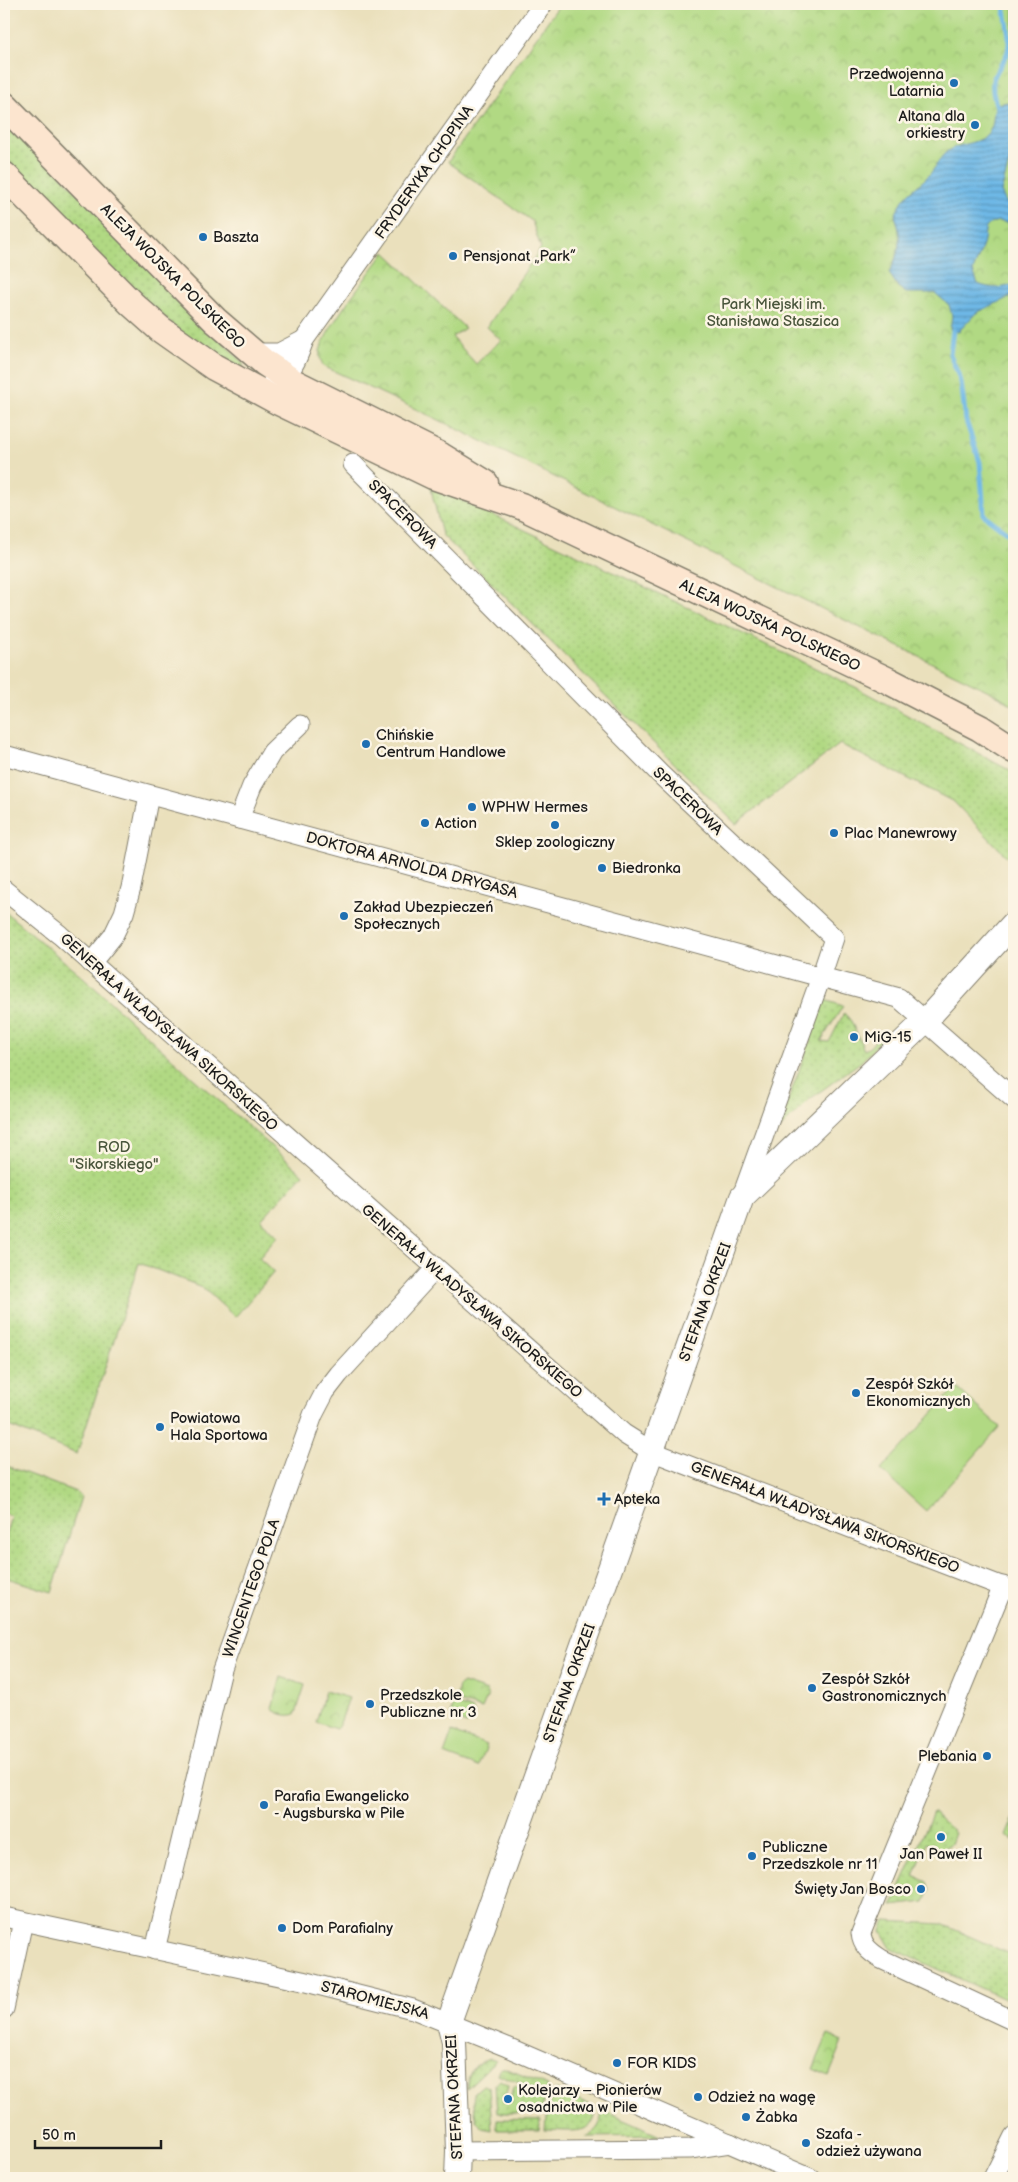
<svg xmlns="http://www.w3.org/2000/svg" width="1018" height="2182" viewBox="0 0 1018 2182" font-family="'Balsamiq Sans',sans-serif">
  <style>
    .grass { fill: url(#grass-dots); stroke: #667a50 }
    .park { fill: url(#park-crowns); stroke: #667a50 }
    .pitch { fill: #b1d983; stroke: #667a50 }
    .water { fill: url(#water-rules); stroke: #456a81 }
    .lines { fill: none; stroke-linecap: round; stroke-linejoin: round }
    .stream { stroke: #6eb8e6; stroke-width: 5 }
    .minor-casing { stroke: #837e6c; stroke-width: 21 }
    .tertiary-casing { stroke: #837e6c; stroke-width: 26 }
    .secondary-casing { stroke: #837e6c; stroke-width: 29 }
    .minor { stroke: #fff; stroke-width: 19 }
    .tertiary { stroke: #fff; stroke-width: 24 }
    .secondary { stroke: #fce5cf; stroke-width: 26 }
    .poi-dot { fill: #1f6fb2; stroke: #fcf5e5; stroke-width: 2 }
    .labels { text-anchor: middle; stroke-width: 5; stroke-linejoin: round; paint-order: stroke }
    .poi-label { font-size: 15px; fill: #1c1c1c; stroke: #fcf5e5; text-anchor: start }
    .street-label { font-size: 15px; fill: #1c1c1c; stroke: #fcf5e5 }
    .park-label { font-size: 15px; fill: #49553b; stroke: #fcf5e5 }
  </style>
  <defs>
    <pattern id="grass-dots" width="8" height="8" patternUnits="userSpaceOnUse" patternTransform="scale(1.25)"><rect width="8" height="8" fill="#b1d983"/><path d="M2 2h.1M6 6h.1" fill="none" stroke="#98ba71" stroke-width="1.8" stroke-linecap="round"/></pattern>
    <pattern id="park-crowns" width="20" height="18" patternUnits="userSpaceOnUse" patternTransform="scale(1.25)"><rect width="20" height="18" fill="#b1d983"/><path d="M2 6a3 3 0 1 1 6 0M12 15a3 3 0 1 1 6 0" fill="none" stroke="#98ba71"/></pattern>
    <pattern id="water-rules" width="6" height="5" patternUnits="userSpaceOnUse" patternTransform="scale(1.25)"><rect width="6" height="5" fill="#6eb8e6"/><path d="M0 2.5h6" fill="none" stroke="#5a95ba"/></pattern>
  </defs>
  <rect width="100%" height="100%" fill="#fcf5e5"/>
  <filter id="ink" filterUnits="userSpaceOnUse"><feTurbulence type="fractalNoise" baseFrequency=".02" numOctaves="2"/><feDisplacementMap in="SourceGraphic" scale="10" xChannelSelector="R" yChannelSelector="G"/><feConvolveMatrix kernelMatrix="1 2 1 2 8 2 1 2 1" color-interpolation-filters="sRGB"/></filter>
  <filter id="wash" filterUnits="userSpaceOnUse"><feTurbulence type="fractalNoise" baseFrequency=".0096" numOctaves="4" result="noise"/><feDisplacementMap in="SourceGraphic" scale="20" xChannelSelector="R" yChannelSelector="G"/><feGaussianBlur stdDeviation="1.12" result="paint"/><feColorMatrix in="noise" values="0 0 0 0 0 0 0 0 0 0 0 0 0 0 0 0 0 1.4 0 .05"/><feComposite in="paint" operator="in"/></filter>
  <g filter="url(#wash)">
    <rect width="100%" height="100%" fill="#eae0bc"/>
    <g class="grass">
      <path d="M 4,117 L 243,363 L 243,369 L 184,335 L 110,269 L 4,162 Z"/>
      <path d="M 430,485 L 855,687 L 1007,769 L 1014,774 L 1014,864 L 954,802 L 840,744 L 736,824 L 442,535 Z"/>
      <path d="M 4,911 L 83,977 L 193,1078 L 303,1174 L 261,1220 L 278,1236 L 259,1258 L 274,1272 L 235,1317 L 202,1287 L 139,1263 L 77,1454 L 4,1424 Z"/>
      <path d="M 825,1000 L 843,1006 L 821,1041 L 829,1042 L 844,1013 L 851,1021 L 864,1050 C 873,1047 874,1041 879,1034 L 888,1033 L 862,1061 L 810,1099 L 776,1133 Z"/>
      <path d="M 4,1465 L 76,1492 L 81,1497 L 52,1592 L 4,1577 L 4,1541 L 11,1516 L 4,1513 Z"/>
      <path d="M 933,1812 L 955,1833 L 951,1844 L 941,1849 L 927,1843 L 914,1876 L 927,1882 L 930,1890 L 925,1902 L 892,1906 Z"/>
      <path d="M 1014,1817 L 1014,1840 L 1006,1836 Z"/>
      <path d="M 885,1921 L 942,1924 L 1014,1956 L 1014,2003 L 891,1948 L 881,1931 Z"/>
      <path d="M 489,2058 L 496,2060 L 467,2088 C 467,2073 475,2063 489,2058 Z"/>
      <path d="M 501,2068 L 505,2068 L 548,2086 L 545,2094 L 498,2074 Z"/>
      <path d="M 500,2080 L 508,2085 L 504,2101 L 510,2102 L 513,2087 L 517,2087 L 544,2099 L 541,2113 L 497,2113 L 495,2085 Z"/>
      <path d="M 483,2085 L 489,2087 L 492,2130 L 483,2128 L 476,2121 L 473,2094 Z"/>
      <path d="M 555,2089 L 595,2107 C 599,2138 566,2130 545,2130 L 547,2109 Z"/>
      <path d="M 601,2110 L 660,2136 L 586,2137 C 597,2131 603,2123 601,2110 Z"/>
      <path d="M 497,2119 L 540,2120 L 539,2130 L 497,2130 Z"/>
    </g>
    <g class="park">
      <path d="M 560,4 L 1014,4 L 1014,706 L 999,696 L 437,419 L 323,366 C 321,360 319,357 320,351 C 326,327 369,274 385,252 L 465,328 L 452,337 L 476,364 L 501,340 L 487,327 L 541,248 L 532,221 L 448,162 Z"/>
      <path d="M 281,1677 L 305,1685 L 296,1713 C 290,1718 278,1714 272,1709 Z"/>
      <path d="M 463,1683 L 487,1691 L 488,1695 L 482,1709 L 459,1702 L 456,1699 L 459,1686 Z"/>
      <path d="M 325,1691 L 349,1698 L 339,1726 L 336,1729 L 316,1722 Z"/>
      <path d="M 455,1704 L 473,1710 L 474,1713 L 470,1723 L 466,1724 L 450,1717 L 452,1707 Z"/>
      <path d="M 828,2034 L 843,2041 L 829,2076 L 813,2069 Z"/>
    </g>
    <g class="pitch">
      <path d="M 956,1387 L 1000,1427 L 926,1511 L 881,1470 Z"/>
      <path d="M 452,1732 L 487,1745 L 479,1767 L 444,1754 Z"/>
    </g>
    <path class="water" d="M 1014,101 L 1014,145 L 1001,192 L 1006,202 L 1014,209 L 1014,227 L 1007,223 L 998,221 C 980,226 987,232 983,245 C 980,254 976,262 973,271 L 978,284 C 990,289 1002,289 1014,284 L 1014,295 L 976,313 L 958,332 L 950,329 L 952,316 L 949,305 L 935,293 L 906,293 L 898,287 L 889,273 C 899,255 903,235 895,216 C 905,191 913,192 929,175 C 937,167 940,154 951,149 C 964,142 978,145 989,132 C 995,124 992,113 996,104 Z"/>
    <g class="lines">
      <g class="stream">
        <path d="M 996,104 C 984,69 1008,68 1009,44 C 1010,31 1005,16 1004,4"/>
        <path d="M 953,330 L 950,354 L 961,382 L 966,421 L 980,462 L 984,515 L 1014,538"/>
      </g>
    </g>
  </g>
  <g filter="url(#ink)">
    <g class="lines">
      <defs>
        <g id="minor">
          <path d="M 252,353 L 279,353 L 304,340"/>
          <path d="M 273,381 C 292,376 298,357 304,340 L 543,4"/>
          <path d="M 353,464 L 661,775 L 834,938 L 821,977 L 899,998 L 1014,1099"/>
          <path d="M 4,755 L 821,977 L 742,1196"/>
          <path d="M 239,819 L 252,786 L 272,752 L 300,725"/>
          <path d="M 4,890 L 60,935 L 624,1434 L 651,1451 L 1014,1591"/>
          <path d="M 91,963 L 113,936 L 124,913 L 131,888 L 149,795"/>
          <path d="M 1003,1586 L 861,1933 C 862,1946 870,1952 881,1959 L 1014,2021"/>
          <path d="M 4,1917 L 302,1981 L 413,2009 L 507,2047 L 810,2178"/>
          <path d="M 155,1950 L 222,1670 L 313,1415 L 325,1392 L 339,1374 L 435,1269"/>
          <path d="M 4,2009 L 23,1921"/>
          <path d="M 458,2151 L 690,2149 L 730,2143"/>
          <path d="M 993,2178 L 1014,2136"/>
        </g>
        <path id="tertiary" d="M 457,2178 L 458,2151 L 454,2042 L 449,2022 L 742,1197 L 926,1020 L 1014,923"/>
        <g id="secondary">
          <path d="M 4,105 L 215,320 L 265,363 L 295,383 L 441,456 L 485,483"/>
          <path d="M 4,175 L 132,304 L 160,329 L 214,367 L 279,402 L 433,476 L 521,506 L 889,681 L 980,728 L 1014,750"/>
        </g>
      </defs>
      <use href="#minor" class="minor-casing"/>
      <use href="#tertiary" class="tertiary-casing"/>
      <use href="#secondary" class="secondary-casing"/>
      <use href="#minor" class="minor"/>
      <use href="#tertiary" class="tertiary"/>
      <use href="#secondary" class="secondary"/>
    </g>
  </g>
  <g class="poi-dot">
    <circle cx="954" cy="83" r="5"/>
    <circle cx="975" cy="125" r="5"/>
    <circle cx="203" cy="237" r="5"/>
    <circle cx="453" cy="256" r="5"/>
    <circle cx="366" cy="744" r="5"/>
    <circle cx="472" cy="807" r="5"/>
    <circle cx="425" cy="823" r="5"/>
    <circle cx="555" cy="825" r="5"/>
    <circle cx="834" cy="833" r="5"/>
    <circle cx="602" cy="868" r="5"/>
    <circle cx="344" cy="916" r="5"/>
    <circle cx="854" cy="1037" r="5"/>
    <circle cx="856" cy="1393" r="5"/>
    <circle cx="160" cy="1427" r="5"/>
    <path d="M601.5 1491.5h5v5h5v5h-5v5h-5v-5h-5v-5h5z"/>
    <circle cx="812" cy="1688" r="5"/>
    <circle cx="370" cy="1704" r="5"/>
    <circle cx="987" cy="1756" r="5"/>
    <circle cx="264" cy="1805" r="5"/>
    <circle cx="941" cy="1837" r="5"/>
    <circle cx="752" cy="1856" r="5"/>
    <circle cx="921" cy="1889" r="5"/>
    <circle cx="282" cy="1928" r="5"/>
    <circle cx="617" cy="2063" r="5"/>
    <circle cx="698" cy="2097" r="5"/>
    <circle cx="508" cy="2099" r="5"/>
    <circle cx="746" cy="2117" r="5"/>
    <circle cx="806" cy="2143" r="5"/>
  </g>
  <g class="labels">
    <g class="poi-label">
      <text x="944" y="79" text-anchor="end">Przedwojenna<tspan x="944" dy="17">Latarnia</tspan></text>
      <text x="965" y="121" text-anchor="end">Altana dla<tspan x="965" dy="17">orkiestry</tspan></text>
      <text x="213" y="242">Baszta</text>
      <text x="463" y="261">Pensjonat „Park”</text>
      <text x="376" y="740">Chińskie<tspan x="376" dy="17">Centrum Handlowe</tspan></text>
      <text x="482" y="812">WPHW Hermes</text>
      <text x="435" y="828">Action</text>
      <text x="844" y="838">Plac Manewrowy</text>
      <text x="555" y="847" text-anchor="middle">Sklep zoologiczny</text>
      <text x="612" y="873">Biedronka</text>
      <text x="354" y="912">Zakład Ubezpieczeń<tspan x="354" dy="17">Społecznych</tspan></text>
      <text x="864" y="1042">MiG-15</text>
      <text x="866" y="1389">Zespół Szkół<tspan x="866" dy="17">Ekonomicznych</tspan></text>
      <text x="170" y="1423">Powiatowa<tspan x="170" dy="17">Hala Sportowa</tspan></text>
      <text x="614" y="1504">Apteka</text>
      <text x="822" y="1684">Zespół Szkół<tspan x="822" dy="17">Gastronomicznych</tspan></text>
      <text x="380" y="1700">Przedszkole<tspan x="380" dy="17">Publiczne nr 3</tspan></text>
      <text x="977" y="1761" text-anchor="end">Plebania</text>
      <text x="274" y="1801">Parafia Ewangelicko<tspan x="274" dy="17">- Augsburska w Pile</tspan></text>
      <text x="762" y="1852">Publiczne<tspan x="762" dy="17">Przedszkole nr 11</tspan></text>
      <text x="941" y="1859" text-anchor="middle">Jan Paweł II</text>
      <text x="911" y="1894" text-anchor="end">Święty Jan Bosco</text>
      <text x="292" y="1933">Dom Parafialny</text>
      <text x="627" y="2068">FOR KIDS</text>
      <text x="518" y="2095">Kolejarzy – Pionierów<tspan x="518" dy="17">osadnictwa w Pile</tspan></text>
      <text x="708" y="2102">Odzież na wagę</text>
      <text x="756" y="2122">Żabka</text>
      <text x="816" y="2139">Szafa -<tspan x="816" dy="17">odzież używana</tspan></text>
    </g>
    <g class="street-label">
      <text transform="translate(424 172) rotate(-55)" y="5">FRYDERYKA CHOPINA</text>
      <text transform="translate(173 276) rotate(45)" y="5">ALEJA WOJSKA POLSKIEGO</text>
      <text transform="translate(403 514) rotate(45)" y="5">SPACEROWA</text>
      <text transform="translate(770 625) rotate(25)" y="5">ALEJA WOJSKA POLSKIEGO</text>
      <text transform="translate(688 801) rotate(44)" y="5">SPACEROWA</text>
      <text transform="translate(412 865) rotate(15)" y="5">DOKTORA ARNOLDA DRYGASA</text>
      <text transform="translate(169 1032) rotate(42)" y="5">GENERAŁA WŁADYSŁAWA SIKORSKIEGO</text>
      <text transform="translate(472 1301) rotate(41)" y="5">GENERAŁA WŁADYSŁAWA SIKORSKIEGO</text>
      <text transform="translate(705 1302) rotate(-70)" y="5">STEFANA OKRZEI</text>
      <text transform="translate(825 1517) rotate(21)" y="5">GENERAŁA WŁADYSŁAWA SIKORSKIEGO</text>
      <text transform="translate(251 1588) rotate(-71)" y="5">WINCENTEGO POLA</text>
      <text transform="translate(569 1683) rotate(-70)" y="5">STEFANA OKRZEI</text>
      <text transform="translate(375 2000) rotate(15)" y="5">STAROMIEJSKA</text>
      <text transform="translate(454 2097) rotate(-93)" y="5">STEFANA OKRZEI</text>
    </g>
    <g class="park-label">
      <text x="773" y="309">Park Miejski im.<tspan x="773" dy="17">Stanisława Staszica</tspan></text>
      <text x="114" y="1152">ROD<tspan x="114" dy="17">"Sikorskiego"</tspan></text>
    </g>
  </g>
  <rect width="1018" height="2182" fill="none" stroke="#fcf5e5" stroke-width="20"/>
  <path d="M35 2140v8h126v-8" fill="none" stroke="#1c1c1c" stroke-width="2.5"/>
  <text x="42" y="2140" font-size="15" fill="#1c1c1c" stroke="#fcf5e5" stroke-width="4" paint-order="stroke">50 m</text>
</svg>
